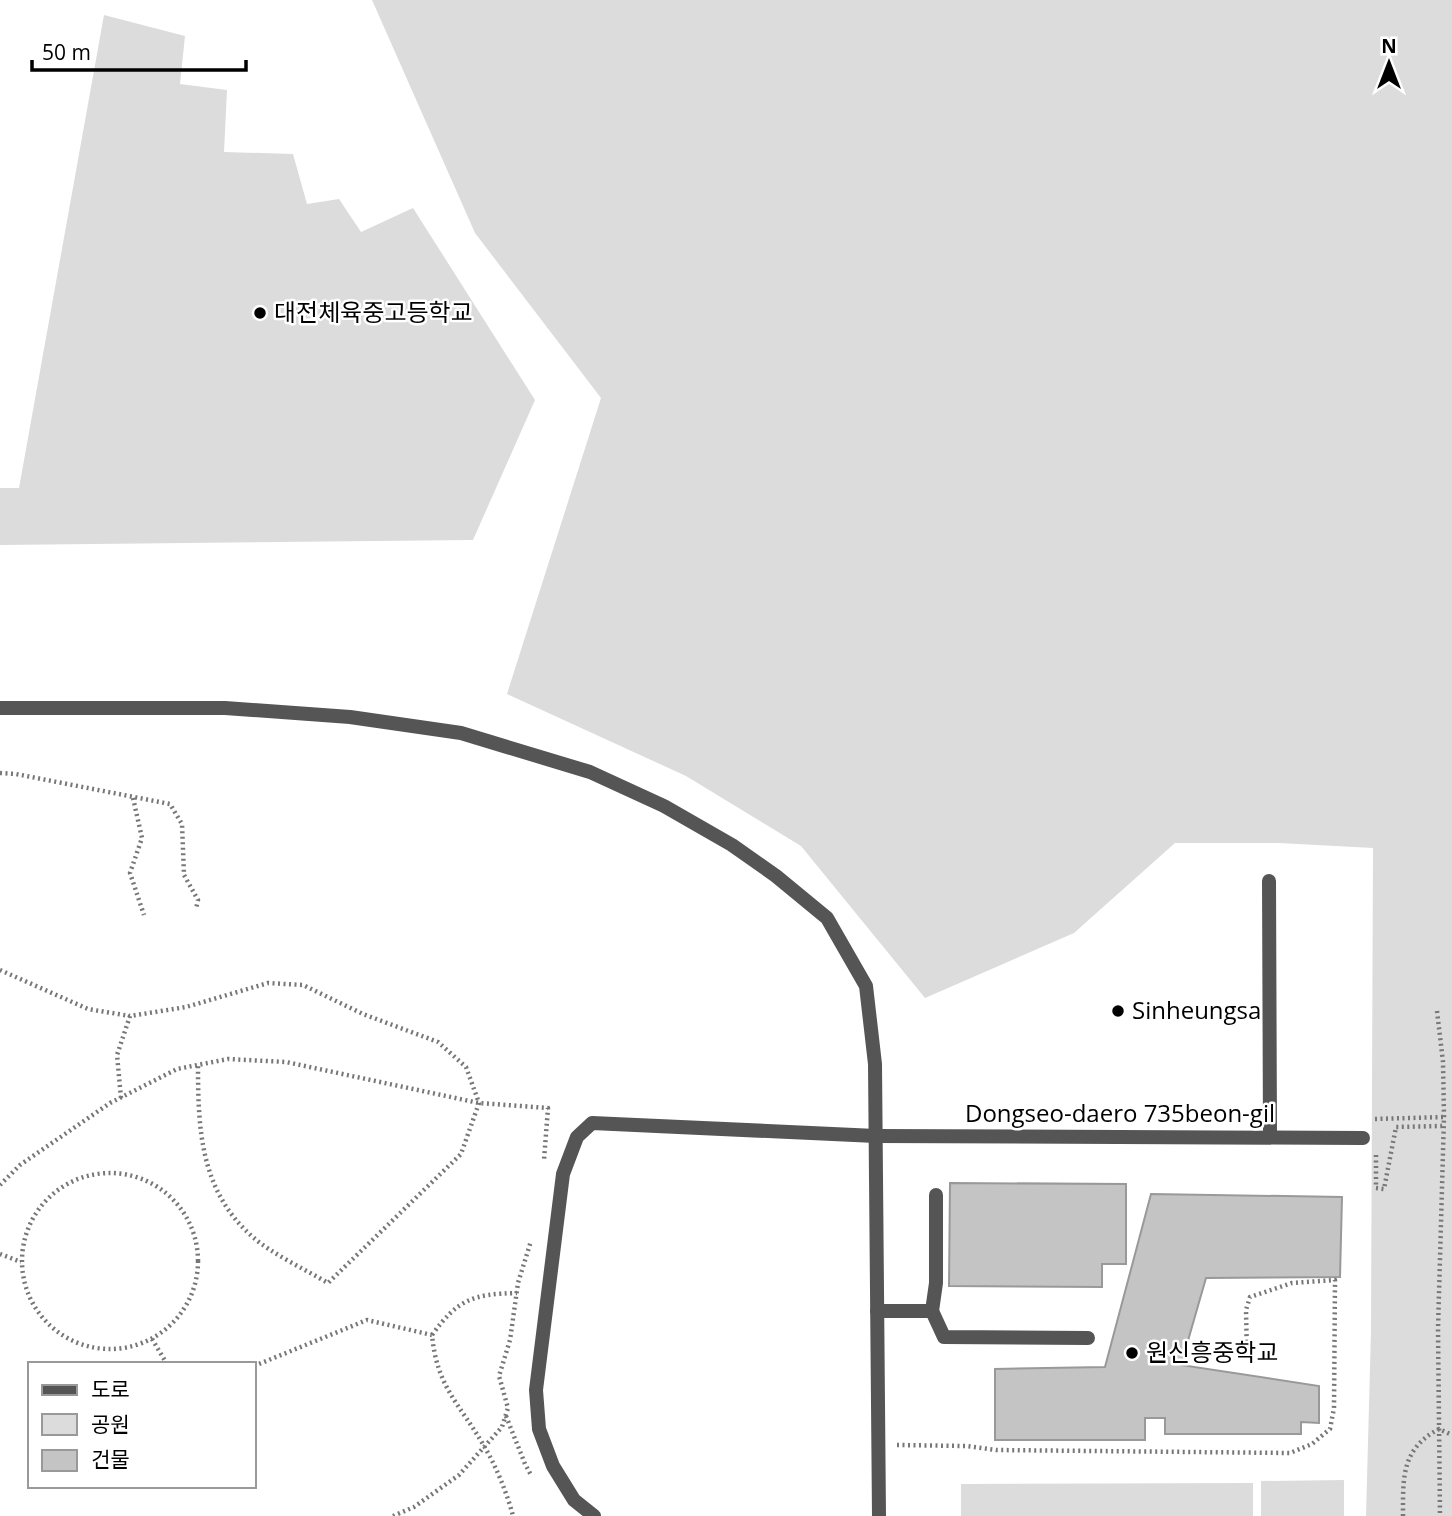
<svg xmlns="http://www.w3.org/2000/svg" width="1452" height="1516" viewBox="0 0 1452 1516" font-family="'Open Sans','Noto Sans KR',sans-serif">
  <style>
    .green { fill: #dcdcdc }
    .building { fill: #c4c4c4; stroke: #999; stroke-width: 2 }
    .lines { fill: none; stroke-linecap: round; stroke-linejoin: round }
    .path { stroke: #777; stroke-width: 4.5; stroke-dasharray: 2 3.5; stroke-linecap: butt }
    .lane { stroke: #555; stroke-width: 14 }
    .street { stroke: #555; stroke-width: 14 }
    .poi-dot { fill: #000; stroke: #fff; stroke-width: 2.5 }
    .labels { text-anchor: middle; stroke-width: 5; stroke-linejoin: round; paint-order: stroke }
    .poi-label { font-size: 24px; fill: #000; stroke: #fff; text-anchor: start }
    .street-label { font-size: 24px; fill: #000; stroke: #fff }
  </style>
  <rect width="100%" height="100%" fill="#fff"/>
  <g class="green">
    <path d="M 372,0 L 1452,0 L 1452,1516 L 1366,1516 L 1371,1331 L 1373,848 L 1279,843 L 1175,843 L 1074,933 L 925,998 L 801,846 L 686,776 L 507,694 L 601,398 L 475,233 Z"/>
    <path d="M 104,15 L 185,36 L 180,84 L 227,90 L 224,152 L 293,154 L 307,204 L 339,199 L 361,232 L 413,208 L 535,400 L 473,540 L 0,545 L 0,488 L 19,488 Z"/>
    <path d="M 1344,1480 L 1344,1516 L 1261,1516 L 1261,1481 Z"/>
    <path d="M 1253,1483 L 1253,1516 L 961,1516 L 961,1484 Z"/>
  </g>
  <g class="building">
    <path d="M 950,1183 L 1126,1184 L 1126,1264 L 1102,1264 L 1102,1287 L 949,1286 Z"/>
    <path d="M 1151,1194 L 1342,1197 L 1340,1277 L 1206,1278 L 1181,1365 L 1319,1386 L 1319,1423 L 1301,1422 L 1301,1434 L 1165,1434 L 1165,1418 L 1145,1418 L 1145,1440 L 995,1440 L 995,1369 L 1105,1367 Z"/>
  </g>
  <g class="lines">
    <g class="path">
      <path d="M 0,773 L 16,774 L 170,804 L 182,824 L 184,875 L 198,900 L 196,909"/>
      <path d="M 133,798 L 142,838 L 130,873 L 144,915"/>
      <path d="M 0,970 L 88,1009 L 130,1016"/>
      <path d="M 1437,1011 L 1443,1062 L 1444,1117 L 1438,1329 L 1440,1516"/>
      <path d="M 121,1098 L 117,1055 L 130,1016 L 186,1007 L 268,983 L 303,985 L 363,1014 L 438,1042 L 466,1067 L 479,1103 L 461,1154 L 328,1283 C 306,1270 271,1253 254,1238 C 200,1192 198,1129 198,1064"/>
      <path d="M 1375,1119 L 1444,1117"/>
      <path d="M 1376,1155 L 1376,1188 L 1384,1189 L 1396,1127 L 1442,1126"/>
      <circle cx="110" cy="1261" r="88"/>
      <path d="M 0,1185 L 20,1165 L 110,1103 L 177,1069 L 228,1059 L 286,1062 L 479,1103 L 548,1108 L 544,1160"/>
      <path d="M 0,1254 L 21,1262"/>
      <path d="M 432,1335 C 458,1299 473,1294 517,1293"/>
      <path d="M 152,1339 L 167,1364"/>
      <path d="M 254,1366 L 367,1320 L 432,1335 C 437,1388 460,1404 484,1446 C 496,1466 507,1493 513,1516"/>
      <path d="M 506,1416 L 525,1464 L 531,1475"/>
      <path d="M 897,1445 L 966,1446 L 996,1450 L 1290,1453 L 1312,1444 L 1330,1429 L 1334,1408 L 1335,1280 L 1292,1283 L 1250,1297 L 1246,1310 L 1247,1358"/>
      <path d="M 393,1516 L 414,1507 L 459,1475 L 502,1427 L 508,1408 L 499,1376 L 510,1340 L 518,1283 L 531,1241"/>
      <path d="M 1403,1516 C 1403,1478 1401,1449 1439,1429 L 1452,1435"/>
    </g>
    <g class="lane">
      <path d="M 1269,881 L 1270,1137"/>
      <path d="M 877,1311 L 932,1311 L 944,1337 L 1088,1338"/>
      <path d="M 932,1311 L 936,1283 L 936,1195"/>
      <path d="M 594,1516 L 574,1500 L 553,1466 L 539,1429 L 536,1390 L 563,1174 L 577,1137 L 592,1123 L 876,1136"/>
    </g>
    <g class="street">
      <path d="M 0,708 L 225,708 L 350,717 L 461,733 L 590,772 L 664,806 L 732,845 L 776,876 L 827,918 L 866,986 L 875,1064 L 879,1516"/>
      <path d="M 876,1136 L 1363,1138"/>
    </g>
  </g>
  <g class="poi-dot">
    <circle cx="260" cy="313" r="7"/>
    <circle cx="1118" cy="1011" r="7"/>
    <circle cx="1132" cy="1353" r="7"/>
  </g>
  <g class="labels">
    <g class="poi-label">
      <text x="274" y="321">대전체육중고등학교</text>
      <text x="1132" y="1019">Sinheungsa</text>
      <text x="1146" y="1361">원신흥중학교</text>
    </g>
    <g class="street-label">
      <text x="1120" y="1122">Dongseo-daero 735beon-gil</text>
    </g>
  </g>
  <rect x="28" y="1362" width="228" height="126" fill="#ffffff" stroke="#999999" stroke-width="2"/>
  <rect x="42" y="1385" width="35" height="10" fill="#555555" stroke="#999999" stroke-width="2"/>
  <text x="91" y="1397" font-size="21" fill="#000000">도로</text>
  <rect x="42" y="1414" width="35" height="21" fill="#dcdcdc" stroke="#999999" stroke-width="2"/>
  <text x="91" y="1432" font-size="21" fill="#000000">공원</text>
  <rect x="42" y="1450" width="35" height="21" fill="#c4c4c4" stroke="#999999" stroke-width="2"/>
  <text x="91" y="1467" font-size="21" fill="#000000">건물</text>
  <g transform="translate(1389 63)" stroke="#ffffff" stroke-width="5" paint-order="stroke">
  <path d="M0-5L12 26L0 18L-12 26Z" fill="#000000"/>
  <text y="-10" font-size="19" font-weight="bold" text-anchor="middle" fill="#000000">N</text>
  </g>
  <path d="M32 60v10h214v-10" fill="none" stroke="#000000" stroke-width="3.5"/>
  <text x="42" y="60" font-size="21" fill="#000000" stroke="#ffffff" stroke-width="5" paint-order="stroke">50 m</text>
</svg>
